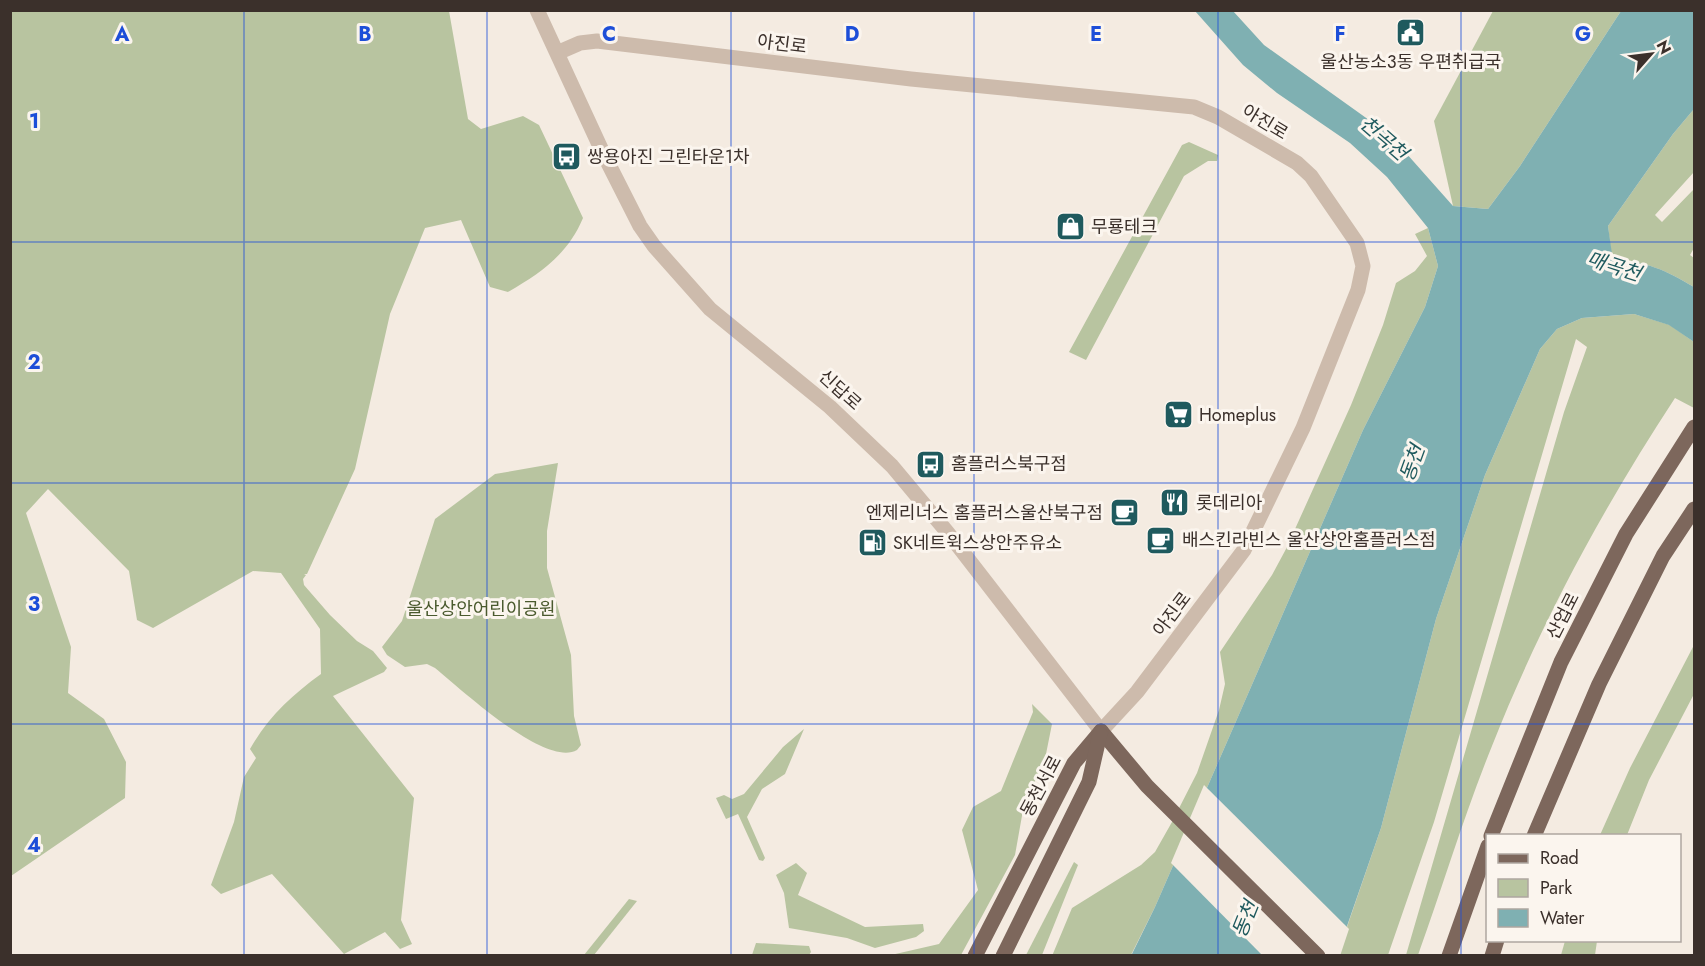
<svg xmlns="http://www.w3.org/2000/svg" width="1705" height="966" viewBox="0 0 1705 966" font-family="Jost,'Noto Sans KR',sans-serif">
  <style>
    .green { fill: #b8c4a0 }
    .water { fill: #7fb0b2 }
    .pier { fill: #f4ebe1 }
    .lines { fill: none; stroke-linecap: round; stroke-linejoin: round }
    .minor { stroke: #cdbbac; stroke-width: 15 }
    .major { stroke: #7d675c; stroke-width: 15 }
    .grid { fill: none; stroke: #1d4ed8; stroke-width: 1.5; stroke-opacity: 0.55 }
    .labels { text-anchor: middle; stroke-width: 6; stroke-linejoin: round; paint-order: stroke }
    .street-label { font-size: 18px; fill: #3b302b; stroke: #fbf5ee }
    .poi-label { font-size: 18px; fill: #3b302b; stroke: #fbf5ee; text-anchor: start }
    .park-label { font-size: 18px; fill: #4a5a2e; stroke: #fbf5ee }
    .water-label { font-size: 20px; font-style: italic; fill: #1f5a5e; stroke: #fbf5ee }
    .grid-label { font-size: 20px; text-anchor: middle; font-weight: bold; fill: #1d4ed8; stroke: #fbf5ee; stroke-width: 6; stroke-linejoin: round; paint-order: stroke }
  </style>
  <rect width="100%" height="100%" fill="#f4ebe1"/>
  <g class="green">
    <path d="M 11,10 L 449,11 L 468,119 L 481,129 L 523,116 L 539,125 L 583,218 C 568,254 541,273 508,292 L 490,287 L 461,220 L 425,228 L 390,314 L 355,469 L 307,574 L 304,574 L 306,575 L 303,579 L 304,585 L 330,615 L 357,641 L 373,651 L 387,668 L 384,672 L 333,696 L 414,798 L 401,920 L 412,944 L 400,949 L 385,932 L 344,954 L 272,874 L 221,894 L 211,885 L 234,822 L 244,777 L 256,758 L 250,749 C 268,717 292,695 321,674 L 320,629 L 281,573 L 253,571 L 153,628 L 137,620 L 129,571 L 48,489 L 26,513 L 71,647 L 68,693 L 104,719 L 126,762 L 125,798 L 11,876 Z"/>
    <path d="M 1493,11 L 1621,11 L 1520,166 L 1488,209 L 1453,206 L 1434,121 Z"/>
    <path d="M 1694,109 L 1694,172 L 1655,215 L 1662,222 L 1694,189 L 1694,248 L 1690,255 L 1694,258 L 1694,287 C 1665,270 1647,261 1612,261 L 1608,226 L 1673,134 Z"/>
    <path d="M 1189,142 L 1218,155 L 1217,161 L 1208,161 L 1184,176 L 1086,360 L 1069,352 L 1182,145 Z"/>
    <path d="M 1428,228 L 1438,266 L 1425,307 L 1363,430 L 1155,907 L 1131,955 L 1052,956 L 1072,908 L 1141,865 L 1155,852 L 1172,822 L 1197,773 L 1219,710 L 1225,684 L 1220,652 L 1272,575 L 1286,549 L 1351,405 L 1383,325 L 1396,283 L 1415,271 L 1427,256 L 1415,234 Z"/>
    <path d="M 1634,314 L 1670,325 L 1694,342 L 1694,408 L 1675,398 C 1604,506 1540,624 1492,746 C 1464,815 1443,886 1418,955 L 1406,955 L 1564,412 L 1587,347 L 1576,339 L 1434,822 L 1388,955 L 1337,956 L 1381,828 L 1436,619 L 1485,475 L 1540,349 L 1557,329 L 1582,318 Z"/>
    <path d="M 558,463 L 547,531 L 547,568 L 571,655 L 574,716 L 581,745 L 577,750 C 545,768 461,689 435,668 L 427,664 L 405,667 L 387,655 L 382,647 L 402,621 L 435,519 L 495,474 Z"/>
    <path d="M 1694,645 L 1694,694 L 1649,780 L 1627,835 L 1600,835 L 1630,768 Z"/>
    <path d="M 1032,704 L 1052,724 L 1046,754 L 1023,810 L 1015,855 L 961,955 L 891,955 L 939,944 L 978,890 L 962,830 L 973,807 L 1001,791 L 1033,712 Z"/>
    <path d="M 804,729 L 785,774 L 762,789 L 747,817 L 765,858 L 763,861 L 759,860 L 738,814 L 726,819 L 716,798 L 724,795 L 732,799 L 744,794 L 783,747 Z"/>
    <path d="M 1074,862 L 1078,865 L 1042,955 L 1026,955 Z"/>
    <path d="M 796,863 L 807,873 L 798,895 L 865,927 L 923,924 L 924,931 L 916,937 L 875,948 L 847,938 L 789,928 L 784,893 L 776,875 Z"/>
    <path d="M 629,899 L 637,901 L 594,955 L 584,955 Z"/>
    <path d="M 1565,941 L 1597,941 L 1595,955 L 1561,955 Z"/>
    <path d="M 756,943 L 809,946 L 811,952 L 809,955 L 752,955 Z"/>
  </g>
  <path class="water" d="M 1195,11 L 1233,11 L 1264,45 L 1390,135 L 1453,206 L 1488,209 L 1520,166 L 1621,11 L 1694,11 L 1694,109 L 1673,134 L 1608,226 L 1613,261 C 1647,261 1665,270 1694,287 L 1694,342 L 1669,325 L 1634,314 L 1582,318 L 1557,329 L 1540,349 L 1485,475 L 1436,619 L 1381,828 L 1337,955 L 1131,956 L 1155,907 L 1363,430 L 1425,307 L 1438,266 L 1428,228 L 1387,177 L 1350,143 L 1277,93 L 1243,65 Z"/>
  <path class="pier" d="M 1204,785 L 1349,929 L 1340,956 L 1262,955 L 1171,863 Z"/>
  <g class="lines">
    <path class="minor" d="M 537,10 L 603,153 L 640,226 L 654,246 L 710,309 L 830,407 L 892,466 L 948,533 L 1101,731 L 1137,692 L 1244,550 L 1303,428 L 1358,290 L 1363,266 L 1357,243 L 1311,176 L 1297,163 L 1218,117 L 1194,107 L 911,79 L 597,41 L 580,43 L 557,53"/>
    <g class="major">
      <path d="M 1101,731 L 1147,786 L 1318,956"/>
      <path d="M 1491,836 L 1561,662 L 1626,534 L 1694,427"/>
      <path d="M 1534,836 L 1599,684 L 1663,556 L 1694,509"/>
      <path d="M 975,956 L 1074,763 L 1101,731"/>
      <path d="M 1003,956 L 1089,782 L 1100,734"/>
      <path d="M 1449,956 L 1488,846"/>
      <path d="M 1492,956 L 1497,940"/>
    </g>
  </g>
  <path class="grid" d="M 244,10 L 244,956M 487,10 L 487,956M 731,10 L 731,956M 974,10 L 974,956M 1218,10 L 1218,956M 1461,10 L 1461,956M 10,242 L 1694,242M 10,483 L 1694,483M 10,724 L 1694,724"/>
  <defs>
    <symbol id="civic-square" viewBox="-11 -11 22 22"><rect x="-9" y="-9" width="18" height="18" rx="4" fill="#1f5a5e" stroke="#fbf5ee"/><path d="M-.6-6.5H3V-4.5H.6V-3L4-1V1h2V6H-6V1h2V-1L-.6-3ZM-1.2 2.5V6h2.4V2.5Z" fill="#fff"/></symbol>
    <symbol id="bus-square" viewBox="-11 -11 22 22"><rect x="-9" y="-9" width="18" height="18" rx="4" fill="#1f5a5e" stroke="#fbf5ee"/><path d="M-5-6H5V4H4V6H2V4H-2V6H-4V4H-5ZM-3.5-4V0h7V-4ZM-3.5 1.2v1.5H-2V1.2ZM2 1.2v1.5H3.5V1.2Z" fill="#fff"/></symbol>
    <symbol id="shop-square" viewBox="-11 -11 22 22"><rect x="-9" y="-9" width="18" height="18" rx="4" fill="#1f5a5e" stroke="#fbf5ee"/><path d="M-5-2.5h2.3a2.7 3.5 0 0 1 5.4 0H5L5.5 6h-11ZM-1.5-2.5h3a1.5 2.3 0 0 0-3 0Z" fill="#fff"/></symbol>
    <symbol id="supermarket-square" viewBox="-11 -11 22 22"><rect x="-9" y="-9" width="18" height="18" rx="4" fill="#1f5a5e" stroke="#fbf5ee"/><path d="M-6-5.5h2.5l.6 2H6L4.5 2H-2.5L-4.4-4H-6ZM-1.5 3.2a1.3 1.3 0 1 0 .1 0ZM3 3.2a1.3 1.3 0 1 0 .1 0Z" fill="#fff"/></symbol>
    <symbol id="restaurant-square" viewBox="-11 -11 22 22"><rect x="-9" y="-9" width="18" height="18" rx="4" fill="#1f5a5e" stroke="#fbf5ee"/><path d="M-5-6h1v4h1v-4h1v4h1v-4h1v5L-1.5 .5V6h-2V.5L-5-1ZM5-6V6H3V1.5H1.5Q1.5-4 5-6Z" fill="#fff"/></symbol>
    <symbol id="cafe-square" viewBox="-11 -11 22 22"><rect x="-9" y="-9" width="18" height="18" rx="4" fill="#1f5a5e" stroke="#fbf5ee"/><path d="M-5.5-4.5H6V0H3Q3 3.5 0 3.5H-2.5Q-5.5 3.5-5.5 0ZM3-3.2v2h1.7v-2ZM-6 4.5H4V6H-6Z" fill="#fff"/></symbol>
    <symbol id="fuel-square" viewBox="-11 -11 22 22"><rect x="-9" y="-9" width="18" height="18" rx="4" fill="#1f5a5e" stroke="#fbf5ee"/><path d="M-5.5-6h7V0h2V4h1.3V-2.5L3-4.5l.8-.8L6-3V5H2.5V1h-1V6h-7ZM-4.2-4.7v3.2H.2V-4.7Z" fill="#fff"/></symbol>
  </defs>
  <g fill-rule="evenodd">
    <use href="#civic-square" x="1394" y="16" width="33" height="33"/>
    <use href="#bus-square" x="550" y="140" width="33" height="33"/>
    <use href="#shop-square" x="1054" y="210" width="33" height="33"/>
    <use href="#supermarket-square" x="1162" y="398" width="33" height="33"/>
    <use href="#bus-square" x="914" y="448" width="33" height="33"/>
    <use href="#restaurant-square" x="1158" y="486" width="33" height="33"/>
    <use href="#cafe-square" x="1108" y="496" width="33" height="33"/>
    <use href="#cafe-square" x="1144" y="524" width="33" height="33"/>
    <use href="#fuel-square" x="856" y="526" width="33" height="33"/>
  </g>
  <g class="labels">
    <g class="street-label">
      <text transform="translate(782 44) rotate(7)" y="6">아진로</text>
      <text transform="translate(1265 122) rotate(31)" y="6">아진로</text>
      <text transform="translate(840 390) rotate(42)" y="6">신답로</text>
      <text transform="translate(1172 614) rotate(-53)" y="6">아진로</text>
      <text transform="translate(1563 616) rotate(-63)" y="6">산업로</text>
      <text transform="translate(1041 786) rotate(-62)" y="6">동천서로</text>
    </g>
    <g class="poi-label">
      <text x="1411" y="68" text-anchor="middle">울산농소3동 우편취급국</text>
      <text x="587" y="163">쌍용아진 그린타운1차</text>
      <text x="1091" y="233">무룡테크</text>
      <text x="1199" y="421">Homeplus</text>
      <text x="951" y="470">홈플러스북구점</text>
      <text x="1196" y="509">롯데리아</text>
      <text x="1103" y="519" text-anchor="end">엔제리너스 홈플러스울산북구점</text>
      <text x="1182" y="546">배스킨라빈스 울산상안홈플러스점</text>
      <text x="893" y="549">SK네트윅스상안주유소</text>
    </g>
    <g class="park-label">
      <text x="481" y="615">울산상안어린이공원</text>
    </g>
    <g class="water-label">
      <text transform="translate(1384 138) rotate(41)" y="7">천곡천</text>
      <text transform="translate(1614 266) rotate(18)" y="7">매곡천</text>
      <text transform="translate(1412 463) rotate(-70)" y="7">동천</text>
      <text transform="translate(1245 919) rotate(-68)" y="7">동천</text>
    </g>
  </g>
  <g class="grid-label">
    <text x="122" y="41">A</text>
    <text x="365" y="41">B</text>
    <text x="609" y="41">C</text>
    <text x="852" y="41">D</text>
    <text x="1096" y="41">E</text>
    <text x="1340" y="41">F</text>
    <text x="1583" y="41">G</text>
    <text x="34" y="128">1</text>
    <text x="34" y="369">2</text>
    <text x="34" y="611">3</text>
    <text x="34" y="852">4</text>
  </g>
  <rect width="1705" height="966" fill="none" stroke="#3b302b" stroke-width="24"/>
  <rect x="1486" y="834" width="195" height="108" fill="#fbf5ee" stroke="#aea6a0" stroke-width="1.5"/>
  <rect x="1498" y="854" width="30" height="9" fill="#7d675c" stroke="#aea6a0" stroke-width="1.5"/>
  <text x="1540" y="864" font-size="18" fill="#3b302b">Road</text>
  <rect x="1498" y="879" width="30" height="18" fill="#b8c4a0" stroke="#aea6a0" stroke-width="1.5"/>
  <text x="1540" y="894" font-size="18" fill="#3b302b">Park</text>
  <rect x="1498" y="909" width="30" height="18" fill="#7fb0b2" stroke="#aea6a0" stroke-width="1.5"/>
  <text x="1540" y="924" font-size="18" fill="#3b302b">Water</text>
  <g transform="translate(1651 54) rotate(62)" stroke="#fbf5ee" stroke-width="4.5" paint-order="stroke">
  <path d="M0-4.5L10 22L0 15L-10 22Z" fill="#3b302b"/>
  <text y="-9" font-size="16" font-weight="bold" text-anchor="middle" fill="#3b302b">N</text>
  </g>
</svg>
